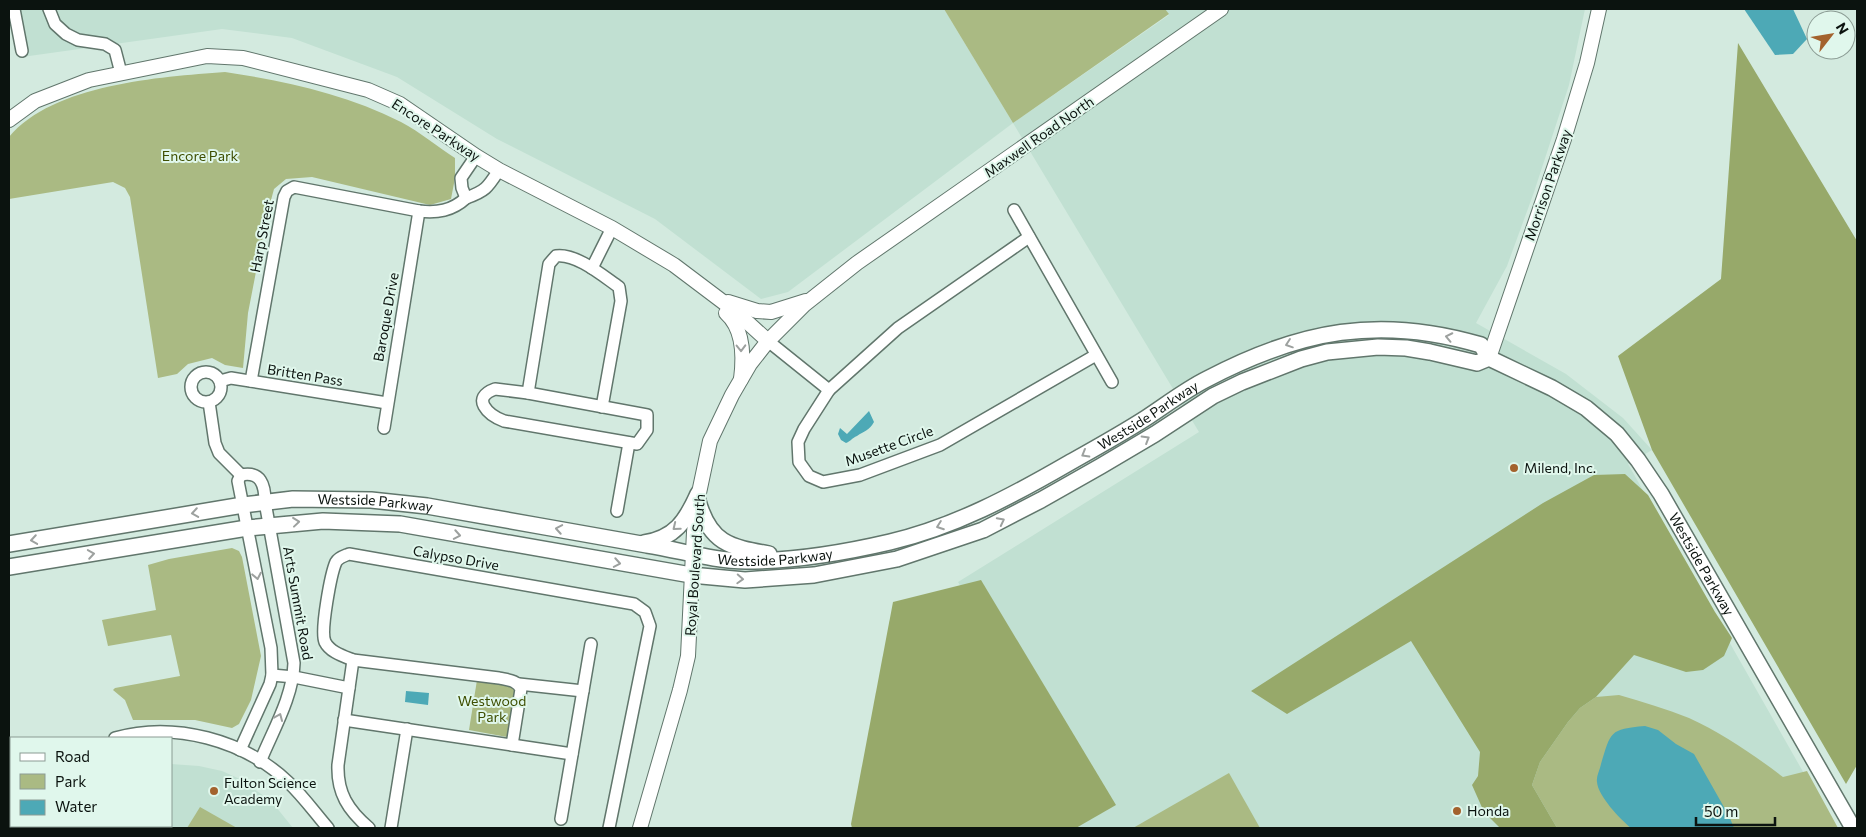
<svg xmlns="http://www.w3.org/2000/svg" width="1866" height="837" viewBox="0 0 1866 837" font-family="Commissioner,sans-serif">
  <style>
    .built { fill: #c1e0d2 }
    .green { fill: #aaba83 }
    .forest { fill: #97a96a }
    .water { fill: #4da9b6 }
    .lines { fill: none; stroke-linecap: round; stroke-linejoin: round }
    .minor-casing { stroke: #61766c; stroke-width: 14 }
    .tertiary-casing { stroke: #61766c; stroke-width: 16 }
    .secondary-casing { stroke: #61766c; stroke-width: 18 }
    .minor { stroke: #fff; stroke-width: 11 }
    .tertiary { stroke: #fff; stroke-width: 14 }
    .secondary { stroke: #fff; stroke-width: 15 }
    .oneway { stroke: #9da19f }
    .poi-dot { fill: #a3622d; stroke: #e0f7ec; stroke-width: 2 }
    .labels { text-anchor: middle; stroke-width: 4; stroke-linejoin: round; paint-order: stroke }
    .street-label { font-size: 14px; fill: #0b130f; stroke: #e0f7ec }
    .park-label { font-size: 14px; fill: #3e4e01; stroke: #e0f7ec }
    .poi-label { font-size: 14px; fill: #0b130f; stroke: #e0f7ec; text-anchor: start }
  </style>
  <rect width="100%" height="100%" fill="#d3eadf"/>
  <g class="built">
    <path d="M 9,9 L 944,9 L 1013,123 L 1169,15 L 1165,9 L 1585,9 L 1569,85 L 1534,192 L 1507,266 L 1476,323 L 1566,374 L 1623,418 L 1652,450 L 1628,464 L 1835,828 L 1036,828 L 1088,796 L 958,582 L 1199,432 L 1013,123 L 788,292 L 761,299 L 655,219 L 497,139 L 397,77 L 292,38 L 222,29 L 22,57 L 9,18 Z"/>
    <path d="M 171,764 L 199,766 L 222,771 L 242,780 L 272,802 L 293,828 L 147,828 L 147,826 L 171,826 Z"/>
  </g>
  <g class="green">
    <path d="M 944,9 L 1165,9 L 1169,14 L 1013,123 Z"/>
    <path d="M 225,72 C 285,81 346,94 401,122 C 420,132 438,147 455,158 L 455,178 L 451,199 L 430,205 L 312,177 L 286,179 L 274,189 L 267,215 L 248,313 L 243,368 L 225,365 L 212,358 L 188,364 L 177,374 L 158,378 L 130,197 L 125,188 L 113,182 L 9,199 L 9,137 C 54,84 159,77 225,72 Z"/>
    <path d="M 232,548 L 239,551 L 242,557 L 261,656 L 251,700 L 239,724 L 232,728 L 195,720 L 133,720 L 125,700 L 113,690 L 115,688 L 180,676 L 171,635 L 108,646 L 102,620 L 156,610 L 148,565 L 169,559 Z"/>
    <path d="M 477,680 L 516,687 L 507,737 L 469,730 Z"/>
    <path d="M 1619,695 C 1643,702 1666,709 1689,718 C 1722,733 1754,755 1783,777 L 1807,771 L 1838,828 L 1557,828 L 1532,785 L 1540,762 L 1568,722 L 1580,708 L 1596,697 Z"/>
    <path d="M 1229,773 L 1260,828 L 1133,828 Z"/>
    <path d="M 200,807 L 237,828 L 187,828 Z"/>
  </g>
  <g class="forest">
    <path d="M 1738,43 L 1857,241 L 1857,765 L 1846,784 L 1652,450 L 1618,356 L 1721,279 Z"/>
    <path d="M 1625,474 L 1648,495 L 1715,612 L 1732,638 L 1724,656 L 1703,670 L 1686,672 L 1634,655 L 1596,697 L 1580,708 L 1568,722 L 1540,762 L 1532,785 L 1557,828 L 1500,828 L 1484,812 L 1472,785 L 1478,776 L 1480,752 L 1411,641 L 1287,714 L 1251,691 L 1543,503 L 1594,475 Z"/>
    <path d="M 981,580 L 1116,805 L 1076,828 L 852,828 L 851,824 L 893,602 Z"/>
  </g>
  <g class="water">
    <path d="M 1744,9 L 1793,9 L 1807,39 L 1793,54 L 1775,55 Z"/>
    <path d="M 869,411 L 874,422 C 869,431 864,431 857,436 C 852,438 851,441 846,443 L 841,440 L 838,434 L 840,428 L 847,434 Z"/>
    <path d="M 406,691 L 429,693 L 428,705 L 405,702 Z"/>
    <path d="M 1645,726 L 1658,730 L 1676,744 L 1694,754 L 1729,816 L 1734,828 L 1631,828 C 1620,819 1598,796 1597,782 C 1596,776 1600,770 1601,764 C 1611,732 1609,729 1645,726 Z"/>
  </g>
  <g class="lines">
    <defs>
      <g id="minor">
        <path d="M 14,9 L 22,51"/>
        <path d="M 49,9 L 55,24 L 66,34 L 78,40 L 105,44 L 115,50 L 121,73"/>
        <path d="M 476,156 L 461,178 L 462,188 L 466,198 C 486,191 488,187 499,170"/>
        <path d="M 1014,210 L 1112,382"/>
        <path d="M 1029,237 L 898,328 L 829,390 L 804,429 L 798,442 L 799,462 L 809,476 L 823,482 L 860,475 L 940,445 L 1096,355"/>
        <path d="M 592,268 L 612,228"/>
        <path d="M 768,341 L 829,390"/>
        <circle cx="206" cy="387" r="15"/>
        <path d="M 220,381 L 231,378 L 387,403"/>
        <path d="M 251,381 L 284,197 L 287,191 L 294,187 L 419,211 C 437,213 452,211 466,198"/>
        <path d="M 495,389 L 528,393 L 647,415 L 647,430 L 637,444 L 504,421 C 488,415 470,398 495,389 Z"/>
        <path d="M 528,393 L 549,264 L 556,256 C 576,253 603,276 619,287 L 621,301 L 602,407"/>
        <path d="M 209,402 L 215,443 L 219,453 L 241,475"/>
        <path d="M 384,428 L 419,211"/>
        <path d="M 617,511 L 629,443"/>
        <path d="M 353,660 L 338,765 C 337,793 348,810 369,828"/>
        <path d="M 272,675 L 294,677 L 349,688"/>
        <path d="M 519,684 L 583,691"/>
        <path d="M 344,720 L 512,745 L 521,689 C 517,680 508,680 499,678 L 353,660 C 343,656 330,652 325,642 C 320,631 331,573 336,562 C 339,557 344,556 349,554 L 634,604 L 645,612 L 650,626 L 609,828"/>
        <path d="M 115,738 C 174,721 244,740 288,782 C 303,796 315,813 328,828"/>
        <path d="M 512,745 L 572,754"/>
        <path d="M 240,750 L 270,684 L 272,675 L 271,648 L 238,481 L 241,475 C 261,471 265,485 265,502 L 294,663 C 293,697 273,730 260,762"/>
        <path d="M 9,791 L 11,790"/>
        <path d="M 561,819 L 591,644"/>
        <path d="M 391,828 L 407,729"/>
      </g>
      <g id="tertiary">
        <path d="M 9,120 L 35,101 L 89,80 L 207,56 L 243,58 L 368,90 L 400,104 L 476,156 L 499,170 L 612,228 L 674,265 L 735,311 L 768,341"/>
        <path d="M 728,302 L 757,311 L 771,312 L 806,301"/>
        <path d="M 726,313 C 744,329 744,356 741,379"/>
        <path d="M 1489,358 L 1564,139 L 1587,63 L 1599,9"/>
        <path d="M 640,828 L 680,690 L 688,656 L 694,532 L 699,493 L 710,441 L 732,395 L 750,364 L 768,341 L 804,305 L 857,263 L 1221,9"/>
      </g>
      <g id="secondary">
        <path d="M 698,501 C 710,543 729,547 769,554"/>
        <path d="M 644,543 C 675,538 686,521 698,494"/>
        <path id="s1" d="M 9,544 L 243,505 L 293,499 L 371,500 L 427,506 C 500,519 574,532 647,545 C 680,550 713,561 746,561 C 795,561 843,553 890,542 C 954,527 1012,496 1069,463 C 1094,449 1121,434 1146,418 C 1166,405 1185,390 1207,379 C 1300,330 1380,315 1481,345 L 1489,358 L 1552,388 L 1586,408 L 1617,434 L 1638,460 L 1661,494 L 1853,828"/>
        <path d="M 9,567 L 247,528 L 323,521 L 400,524 L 691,575 L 745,580 L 814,575 L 897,559 L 983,530 L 1041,500 L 1101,466 L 1155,434 L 1213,396 L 1242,382 L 1301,359 L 1327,352 L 1378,347 L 1406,348 L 1430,352 L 1477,363 L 1489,358"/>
      </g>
    </defs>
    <use href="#minor" class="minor-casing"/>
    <use href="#tertiary" class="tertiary-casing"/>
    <use href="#secondary" class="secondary-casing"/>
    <use href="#minor" class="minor"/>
    <use href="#tertiary" class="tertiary"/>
    <use href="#secondary" class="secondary"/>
  </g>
  <defs><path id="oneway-chevron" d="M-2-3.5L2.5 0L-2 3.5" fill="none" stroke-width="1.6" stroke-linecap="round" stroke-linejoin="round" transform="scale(1.25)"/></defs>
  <g class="oneway">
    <use href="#oneway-chevron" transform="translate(1449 337) rotate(-168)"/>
    <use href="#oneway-chevron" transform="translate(1289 344) rotate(161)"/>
    <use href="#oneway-chevron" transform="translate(741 348) rotate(89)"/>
    <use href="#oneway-chevron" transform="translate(1146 439) rotate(-31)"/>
    <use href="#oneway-chevron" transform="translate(1085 454) rotate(150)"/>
    <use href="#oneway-chevron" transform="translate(195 513) rotate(171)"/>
    <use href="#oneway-chevron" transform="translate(1001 521) rotate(-27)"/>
    <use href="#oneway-chevron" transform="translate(296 522) rotate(-6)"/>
    <use href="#oneway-chevron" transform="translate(940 526) rotate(160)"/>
    <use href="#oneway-chevron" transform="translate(676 527) rotate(141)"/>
    <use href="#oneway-chevron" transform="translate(559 529) rotate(-170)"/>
    <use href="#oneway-chevron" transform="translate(457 535) rotate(10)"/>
    <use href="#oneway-chevron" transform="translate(34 540) rotate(171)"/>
    <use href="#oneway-chevron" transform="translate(91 554) rotate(-9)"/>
    <use href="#oneway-chevron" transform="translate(617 563) rotate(10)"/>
    <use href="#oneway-chevron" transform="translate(257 576) rotate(79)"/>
    <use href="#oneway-chevron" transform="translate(740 579) rotate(3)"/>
    <use href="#oneway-chevron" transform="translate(279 717) rotate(-67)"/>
  </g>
  <g class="poi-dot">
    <circle cx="1514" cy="468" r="5"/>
    <circle cx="214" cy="791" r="5"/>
    <circle cx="1457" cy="811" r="5"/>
  </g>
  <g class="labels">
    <g class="street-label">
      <text transform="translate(436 130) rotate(33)" y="5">Encore Parkway</text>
      <text transform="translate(1039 137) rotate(-35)" y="5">Maxwell Road North</text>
      <text transform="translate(1548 185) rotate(-71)" y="5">Morrison Parkway</text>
      <text transform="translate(262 236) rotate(-79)" y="5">Harp Street</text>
      <text transform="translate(386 317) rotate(-80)" y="5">Baroque Drive</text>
      <text transform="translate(305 375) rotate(9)" y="5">Britten Pass</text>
      <text dy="5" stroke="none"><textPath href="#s1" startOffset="1180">Westside Parkway</textPath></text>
      <text transform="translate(889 446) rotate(-20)" y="5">Musette Circle</text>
      <text dy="5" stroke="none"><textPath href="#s1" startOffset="370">Westside Parkway</textPath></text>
      <text dy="5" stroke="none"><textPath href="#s1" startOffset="775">Westside Parkway</textPath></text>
      <text transform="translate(456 558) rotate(10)" y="5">Calypso Drive</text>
      <text dy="5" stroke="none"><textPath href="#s1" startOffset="1854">Westside Parkway</textPath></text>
      <text transform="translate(695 565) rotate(-86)" y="5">Royal Boulevard South</text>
      <text transform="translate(298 603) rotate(80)" y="5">Arts Summit Road</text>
    </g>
    <g class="park-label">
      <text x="200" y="161">Encore Park</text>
      <text x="492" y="706">Westwood<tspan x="492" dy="16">Park</tspan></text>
    </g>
    <g class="poi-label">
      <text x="1524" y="473">Milend, Inc.</text>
      <text x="224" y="788">Fulton Science<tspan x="224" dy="16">Academy</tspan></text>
      <text x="1467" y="816">Honda</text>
    </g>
  </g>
  <rect width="1866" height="837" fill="none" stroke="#0b130f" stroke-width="20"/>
  <rect x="10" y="737" width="162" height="90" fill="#e0f7ec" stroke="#8b9c94"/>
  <rect x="20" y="753" width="25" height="8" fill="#ffffff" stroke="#8b9c94"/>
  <text x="55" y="762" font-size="15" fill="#0b130f">Road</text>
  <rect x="20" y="774" width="25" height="15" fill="#aaba83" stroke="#8b9c94"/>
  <text x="55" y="787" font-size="15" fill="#0b130f">Park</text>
  <rect x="20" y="800" width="25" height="15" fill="#4da9b6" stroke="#8b9c94"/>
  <text x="55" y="812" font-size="15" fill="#0b130f">Water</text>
  <g transform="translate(1831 35) rotate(59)"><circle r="24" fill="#e0f7ec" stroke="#8b9c94"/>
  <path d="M0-4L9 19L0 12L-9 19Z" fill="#a3622d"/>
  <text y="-8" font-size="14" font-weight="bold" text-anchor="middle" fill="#0b130f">N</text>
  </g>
  <path d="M1696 817v8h79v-8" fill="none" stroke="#0b130f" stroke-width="2.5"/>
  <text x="1704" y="817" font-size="15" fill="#0b130f" stroke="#e0f7ec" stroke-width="4" paint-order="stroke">50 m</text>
</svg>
